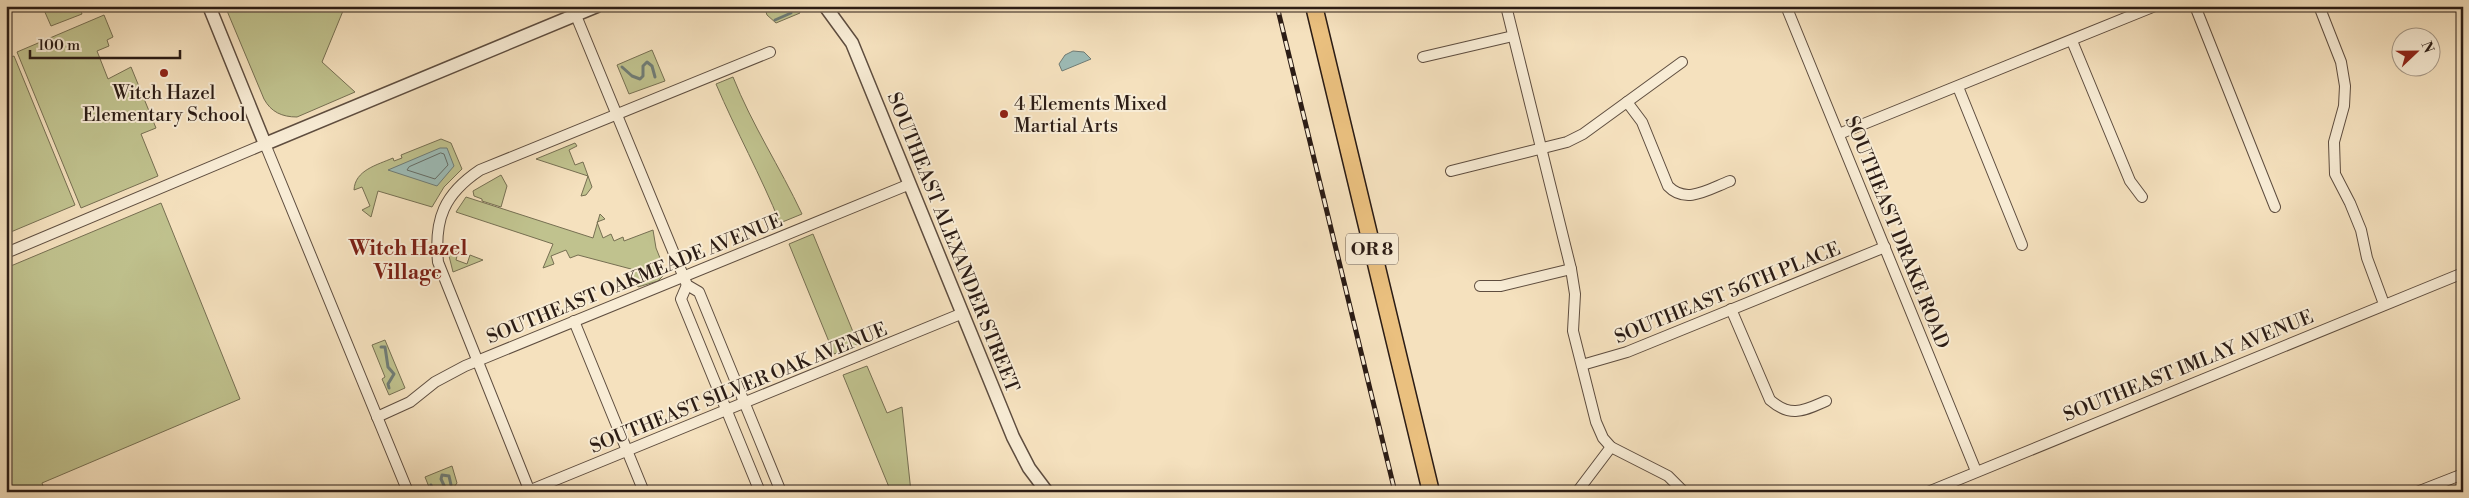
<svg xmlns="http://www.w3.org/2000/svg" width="2469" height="498" viewBox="0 0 2469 498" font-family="'Libre Bodoni',serif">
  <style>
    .green { fill: #c0c28e; stroke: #766f52 }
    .water { fill: #9dbcb7; stroke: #6f7c76 }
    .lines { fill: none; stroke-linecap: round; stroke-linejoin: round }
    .shore { stroke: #646c66; stroke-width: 1 }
    .stream { stroke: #6f7c76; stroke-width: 3 }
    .minor-casing { stroke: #5e4d3f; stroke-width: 12 }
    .tertiary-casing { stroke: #5e4d3f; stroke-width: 15 }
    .primary-casing { stroke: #2b1c15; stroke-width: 19 }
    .minor { stroke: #f8ecd5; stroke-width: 10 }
    .tertiary { stroke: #f8ecd5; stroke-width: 12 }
    .primary { stroke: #eac07f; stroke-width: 16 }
    .rail-casing { stroke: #2b1c15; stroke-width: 5 }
    .rail { stroke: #f8ecd5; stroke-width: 3; stroke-dasharray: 9; stroke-linecap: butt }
    .poi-dot { fill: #8f2418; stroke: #f8ecd5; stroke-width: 2 }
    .labels { text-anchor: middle; stroke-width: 4; stroke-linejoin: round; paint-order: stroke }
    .shield { fill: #f8ecd5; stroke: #685a4f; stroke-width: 1 }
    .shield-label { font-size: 18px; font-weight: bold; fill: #2b1c15 }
    .poi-label { font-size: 19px; fill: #2b1c15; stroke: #f8ecd5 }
    .street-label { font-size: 19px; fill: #2b1c15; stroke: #f8ecd5 }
    .quarter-label { font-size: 21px; font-weight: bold; fill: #7a1f14; stroke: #f8ecd5 }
  </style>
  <rect width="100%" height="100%" fill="#f5e1be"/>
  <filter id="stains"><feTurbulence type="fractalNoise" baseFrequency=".004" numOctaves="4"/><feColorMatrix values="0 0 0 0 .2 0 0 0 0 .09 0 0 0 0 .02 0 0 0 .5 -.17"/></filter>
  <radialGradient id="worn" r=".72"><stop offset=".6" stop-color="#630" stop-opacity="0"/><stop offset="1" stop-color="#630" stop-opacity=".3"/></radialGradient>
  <g class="green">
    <path d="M 53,6 L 79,6 L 82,14 L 51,26 L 44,10 Z"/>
    <path d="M 225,6 L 345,6 L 322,62 L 355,92 L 297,117 C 282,117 271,112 264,99 Z"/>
    <path d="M 764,6 L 797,6 L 800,13 L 776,23 L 767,15 Z"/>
    <path d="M 104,15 L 113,37 L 107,40 L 109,46 L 97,51 L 108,79 L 131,67 L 156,128 L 141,134 L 158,176 L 81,208 L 17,52 Z"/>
    <path d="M 652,50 L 665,81 L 629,94 L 617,65 Z"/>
    <path d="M 14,56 L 75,205 L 6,234 L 6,59 Z"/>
    <path d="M 733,77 C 752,125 780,167 802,214 L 780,223 C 761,176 736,131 716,84 Z"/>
    <path d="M 441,139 L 451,143 L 462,169 L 444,187 L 432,207 L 378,191 L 371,217 L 362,210 L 370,206 L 362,187 L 354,190 C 355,170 377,165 393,158 L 394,161 L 402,158 L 401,155 Z"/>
    <path d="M 575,143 L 577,146 L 569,150 L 575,165 L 583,162 L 592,187 L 586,195 L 581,196 L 588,176 L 536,159 Z"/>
    <path d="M 501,175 L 507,186 L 501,207 L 482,201 L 482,199 L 474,196 L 473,191 Z"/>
    <path d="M 466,197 L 593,238 L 600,214 L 605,219 L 597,222 L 603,238 L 611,234 L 614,241 L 623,237 L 624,241 L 653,230 L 656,248 L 664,268 L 664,275 L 658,281 L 638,287 L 631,269 L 578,255 L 570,258 L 566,250 L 551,256 L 554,264 L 543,268 L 553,244 L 456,212 Z"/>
    <path d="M 161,203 L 240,399 L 42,483 L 45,492 L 6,492 L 6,268 Z"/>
    <path d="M 813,234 L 858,344 L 834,354 L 789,244 Z"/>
    <path d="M 448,252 L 458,252 L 456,260 L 467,264 L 470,255 L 483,260 L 453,272 Z"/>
    <path d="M 385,340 L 405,388 L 389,395 L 382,379 L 385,377 L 372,345 Z"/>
    <path d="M 867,366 L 887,413 L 902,407 L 911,492 L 891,492 L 843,375 Z"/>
    <path d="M 452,466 L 457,483 L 454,487 L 456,492 L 431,492 L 425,477 Z"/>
  </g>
  <g class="water">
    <path d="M 1073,51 L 1084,52 L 1091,59 L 1062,71 L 1059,64 L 1065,55 Z"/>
    <path d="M 440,148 L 447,148 L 454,166 L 437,186 L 388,170 Z"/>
  </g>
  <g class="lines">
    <path class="shore" d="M 441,153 L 444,154 L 448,165 L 435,179 L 407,170 L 409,167 Z"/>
    <g class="stream">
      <path d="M 775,20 L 791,13 L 791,9 L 787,6"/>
      <path d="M 622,67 L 632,76 L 640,79 L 643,76 L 643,66 L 647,62 L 652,66 L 655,77"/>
      <path d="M 381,347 L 385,347 L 388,367 L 394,374 L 388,384 L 389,388"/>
      <path d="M 431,485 L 434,492"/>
      <path d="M 447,492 L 441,479 L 442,475 L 449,476 L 451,485"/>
    </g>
    <defs>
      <g id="minor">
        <path d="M 572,6 L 687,285 L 699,292 L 781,492"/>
        <path d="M 1506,6 L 1571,269 L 1575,294 L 1573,331 L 1596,422 L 1603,438 L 1611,447 L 1668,476 L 1684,492"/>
        <path d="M 1786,6 L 1976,471"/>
        <path d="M 2195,6 L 2275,207"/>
        <path d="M 2319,6 L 2341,62 L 2345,86 L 2344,106 L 2334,142 L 2335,174 L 2350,203 L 2361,230 L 2367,258 L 2384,304"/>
        <path d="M 2072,41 L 2130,181 L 2142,197"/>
        <path d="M 1423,57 L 1513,36"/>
        <path d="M 1958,87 L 2022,245"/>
        <path d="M 1627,102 L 1642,122 L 1668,186 C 1686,205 1709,189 1730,181"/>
        <path d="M 1839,134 L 2155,6"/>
        <path d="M 1451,171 L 1567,142 L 1583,134 L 1682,62"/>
        <path d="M 6,253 L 265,144 L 408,492"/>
        <path d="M 687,285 L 681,299 L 760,492"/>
        <path d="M 1480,286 L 1501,286 L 1571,269"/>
        <path d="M 1731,309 L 1770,400 C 1791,418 1803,411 1826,401"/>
        <path d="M 574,321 L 644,492"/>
        <path d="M 1582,365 L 1627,352 L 1885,247"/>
        <path d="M 377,417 L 410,402 L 435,382 L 465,366 L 910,184"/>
        <path d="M 526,492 L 963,313"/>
        <path d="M 530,492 L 438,262 C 434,219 444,194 480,170 L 770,52"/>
        <path d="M 1577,492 L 1611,447"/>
        <path d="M 1928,492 L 2463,273"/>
        <path d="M 2417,492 L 2463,474"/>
      </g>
      <g id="tertiary">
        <path d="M 209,6 L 265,144 L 597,6"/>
        <path d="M 825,6 L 852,43 L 1013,437 L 1029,468 L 1047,492"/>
      </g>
      <path id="primary" d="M 1314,6 L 1431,492"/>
    </defs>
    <use href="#minor" class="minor-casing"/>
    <use href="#tertiary" class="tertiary-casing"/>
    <use href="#primary" class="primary-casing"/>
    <use href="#minor" class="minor"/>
    <use href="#tertiary" class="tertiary"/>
    <use href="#primary" class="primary"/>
    <defs>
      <path id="rail" d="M 1277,6 L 1395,492"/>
    </defs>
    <use href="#rail" class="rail-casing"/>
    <use href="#rail" class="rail"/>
  </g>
  <g class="poi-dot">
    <circle cx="164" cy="73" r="5"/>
    <circle cx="1004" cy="114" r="5"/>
  </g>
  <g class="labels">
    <rect class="shield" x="1346" y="233.5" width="52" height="31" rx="4"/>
    <g class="shield-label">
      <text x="1372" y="255">OR 8</text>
    </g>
    <g class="poi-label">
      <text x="164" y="99">Witch Hazel<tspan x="164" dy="22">Elementary School</tspan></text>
      <text x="1014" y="110" text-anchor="start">4 Elements Mixed<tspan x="1014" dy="22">Martial Arts</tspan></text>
    </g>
    <g class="street-label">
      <text transform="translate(1898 232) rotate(68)" y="7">SOUTHEAST DRAKE ROAD</text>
      <text transform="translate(954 242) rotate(68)" y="7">SOUTHEAST ALEXANDER STREET</text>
      <text transform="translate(634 278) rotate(-22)" y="7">SOUTHEAST OAKMEADE AVENUE</text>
      <text transform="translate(1727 292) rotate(-22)" y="7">SOUTHEAST 56TH PLACE</text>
      <text transform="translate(2188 365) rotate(-22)" y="7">SOUTHEAST IMLAY AVENUE</text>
      <text transform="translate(738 387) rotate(-22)" y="7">SOUTHEAST SILVER OAK AVENUE</text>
    </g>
    <g class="quarter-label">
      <text x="408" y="255">Witch Hazel<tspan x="408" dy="24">Village</tspan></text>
    </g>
  </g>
  <rect width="2469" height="498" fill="none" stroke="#f5e1be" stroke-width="25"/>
  <rect x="8" y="8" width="2454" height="483" fill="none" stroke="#2b1c15" stroke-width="2.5"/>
  <rect x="12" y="12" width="2444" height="473" fill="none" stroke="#2b1c15"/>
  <g transform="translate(2416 52) rotate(68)"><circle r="24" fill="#f8ecd5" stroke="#a69988"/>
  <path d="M0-4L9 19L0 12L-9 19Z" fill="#8f2418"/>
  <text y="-8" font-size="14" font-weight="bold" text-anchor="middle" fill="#2b1c15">N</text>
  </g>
  <path d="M30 50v8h150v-8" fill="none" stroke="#2b1c15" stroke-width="2.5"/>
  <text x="38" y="50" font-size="15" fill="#2b1c15" stroke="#f8ecd5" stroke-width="4" paint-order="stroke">100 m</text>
  <rect width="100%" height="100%" filter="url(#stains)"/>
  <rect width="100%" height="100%" fill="url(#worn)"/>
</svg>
